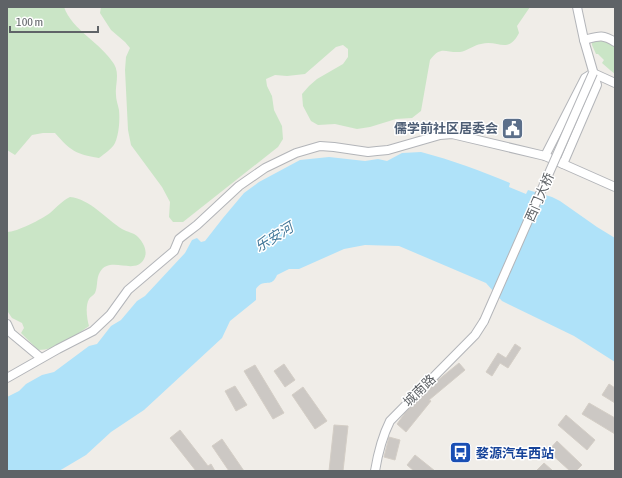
<svg xmlns="http://www.w3.org/2000/svg" width="622" height="478" viewBox="0 0 622 478" font-family="'Asap Condensed','Noto Sans SC',sans-serif">
  <style>
    .green { fill: #cae5c6 }
    .water { fill: #afe2f9 }
    .building { fill: #ccc8c4; stroke: #d4cec6 }
    .lines { fill: none; stroke-linecap: round; stroke-linejoin: round }
    .minor-casing { stroke: #b3b5b9; stroke-width: 10 }
    .minor { stroke: #fff; stroke-width: 8 }
    .minor-bridge-casing { stroke: #b3b5b9; stroke-width: 10; stroke-linecap: butt }
    .minor-bridge { stroke: #fff; stroke-width: 8 }
    .labels { text-anchor: middle; stroke-width: 3; stroke-linejoin: round; paint-order: stroke }
    .service-label { font-size: 13px; font-weight: bold; fill: #4e5e75; stroke: #fff; text-anchor: end }
    .street-label { font-size: 13px; fill: #5f6367; stroke: #fff }
    .transit-label { font-size: 13px; font-weight: bold; fill: #164399; stroke: #fff; text-anchor: start }
    .water-label { font-size: 14px; font-style: italic; fill: #45799a; stroke: #fff }
  </style>
  <rect width="100%" height="100%" fill="#f0ede8"/>
  <g class="green">
    <path d="M 7,7 L 64,7 C 72,30 101,43 114,64 C 120,74 115,85 116,95 C 116,100 118,105 119,110 C 120,120 119,134 115,143 C 112,149 104,154 99,158 C 75,154 71,151 55,133 L 43,133 L 32,135 L 15,155 L 7,150 Z"/>
    <path d="M 101,7 L 530,7 L 517,26 L 519,33 C 508,55 498,39 481,44 C 474,45 467,51 460,52 C 445,53 441,45 430,60 L 421,111 L 412,118 L 396,119 L 370,127 L 357,129 L 335,124 L 318,125 L 311,121 L 303,106 L 302,94 L 309,86 L 317,79 L 343,64 L 348,57 L 348,49 L 343,45 L 336,47 L 305,74 L 287,76 L 275,75 L 266,79 L 267,86 L 272,96 L 274,110 L 282,126 L 283,139 L 278,147 L 183,222 L 173,222 L 169,217 L 170,202 L 162,187 L 131,145 L 128,130 L 125,70 L 126,57 L 130,48 L 125,42 L 111,30 L 100,13 Z"/>
    <path d="M 602,39 L 615,45 L 615,74 L 610,70 L 602,63 L 604,60 L 598,54 L 596,54 L 592,45 L 592,42 Z"/>
    <path d="M 70,197 C 90,199 106,219 122,229 C 127,232 135,233 138,237 C 144,243 148,252 144,259 C 135,276 110,255 100,272 C 96,278 98,287 95,293 C 94,295 90,297 89,299 C 85,306 87,319 89,326 C 74,336 57,350 38,350 L 21,333 L 24,328 L 22,323 L 12,318 L 8,312 L 7,232 C 17,232 42,219 50,213 C 57,207 62,201 70,197 Z"/>
  </g>
  <path class="water" d="M 421,152 C 452,160 481,171 510,183 L 509,187 L 526,194 L 528,190 L 552,197 L 560,201 L 597,227 L 615,238 L 615,362 L 574,336 L 502,301 L 486,283 L 399,246 L 365,245 L 344,249 L 299,269 L 289,269 L 277,275 C 272,286 269,281 261,284 C 259,285 257,287 256,289 L 256,300 L 230,321 L 222,338 L 144,410 L 111,432 L 86,455 L 59,471 L 7,471 L 7,397 L 19,391 L 26,384 L 42,375 L 54,372 L 89,346 L 97,344 L 111,326 L 121,320 L 137,301 L 145,296 L 185,253 L 192,240 L 197,238 L 201,242 L 205,241 L 223,218 L 244,193 L 259,182 L 300,160 L 329,157 L 365,161 L 378,159 L 387,161 L 402,153 Z"/>
  <g class="building">
    <path d="M 515,344 L 521,348 L 508,368 L 500,363 L 492,376 L 486,372 L 498,353 L 506,358 Z"/>
    <path d="M 459,363 L 465,370 L 429,400 L 431,401 L 406,432 L 397,424 L 405,413 L 437,381 Z"/>
    <path d="M 284,364 L 295,380 L 285,387 L 274,371 Z"/>
    <path d="M 255,365 L 284,413 L 273,419 L 244,371 Z"/>
    <path d="M 609,384 L 615,388 L 615,403 L 602,395 Z"/>
    <path d="M 235,386 L 247,405 L 236,411 L 225,391 Z"/>
    <path d="M 303,387 L 327,421 L 315,429 L 292,395 Z"/>
    <path d="M 589,403 L 615,418 L 615,434 L 582,414 Z"/>
    <path d="M 566,415 L 595,440 L 587,450 L 558,425 Z"/>
    <path d="M 334,425 L 348,426 L 343,471 L 329,471 Z"/>
    <path d="M 180,430 L 208,466 L 211,464 L 215,471 L 196,471 L 170,438 Z"/>
    <path d="M 389,437 L 400,440 L 395,460 L 384,457 Z"/>
    <path d="M 222,439 L 244,471 L 229,471 L 212,446 Z"/>
    <path d="M 557,441 L 582,465 L 576,471 L 570,471 L 548,451 Z"/>
    <path d="M 415,455 L 435,471 L 414,471 L 407,465 Z"/>
    <path d="M 544,463 L 553,471 L 536,471 Z"/>
  </g>
  <g class="lines">
    <defs>
      <g id="minor">
        <path d="M 584,40 C 599,36 602,34 615,42"/>
        <path d="M 593,73 L 615,83"/>
        <path d="M 545,156 L 585,78 L 593,73"/>
        <path d="M 563,164 L 597,85 L 584,40 L 577,7"/>
        <path d="M 7,324 L 11,333 L 41,358"/>
        <path d="M 7,378 L 58,349 L 93,331 L 110,315 L 128,290 L 174,251 L 179,239 L 184,235 L 197,225 L 239,186 L 265,168 L 296,153 L 320,146 L 334,147 L 368,152 L 377,151 L 388,150 L 440,135 L 452,134 L 545,156 L 615,187"/>
        <path d="M 375,471 C 378,453 382,437 390,421 L 475,335 L 484,321"/>
      </g>
    </defs>
    <use href="#minor" class="minor-casing"/>
    <use href="#minor" class="minor"/>
    <defs>
      <path id="minor-bridge" d="M 484,321 L 593,73"/>
    </defs>
    <use href="#minor-bridge" class="minor-bridge-casing"/>
    <use href="#minor-bridge" class="minor-bridge"/>
  </g>
  <defs>
    <symbol id="civic-square" viewBox="-11 -11 22 22"><rect x="-9" y="-9" width="18" height="18" rx="4" fill="#5c6f8a" stroke="#fff"/><path d="M-.6-6.5H3V-4.5H.6V-3L4-1V1h2V6H-6V1h2V-1L-.6-3ZM-1.2 2.5V6h2.4V2.5Z" fill="#fff"/></symbol>
    <symbol id="bus-square" viewBox="-11 -11 22 22"><rect x="-9" y="-9" width="18" height="18" rx="4" fill="#1a4fb4" stroke="#fff"/><path d="M-5-6H5V4H4V6H2V4H-2V6H-4V4H-5ZM-3.5-4V0h7V-4ZM-3.5 1.2v1.5H-2V1.2ZM2 1.2v1.5H3.5V1.2Z" fill="#fff"/></symbol>
  </defs>
  <g fill-rule="evenodd">
    <use href="#civic-square" x="500" y="116" width="25" height="25"/>
    <use href="#bus-square" x="448" y="440" width="25" height="25"/>
  </g>
  <g class="labels">
    <g class="service-label">
      <text x="498" y="133">儒学前社区居委会</text>
    </g>
    <g class="street-label">
      <text transform="translate(539 197) rotate(-66)" y="5">西门大桥</text>
      <text transform="translate(419 390) rotate(-44)" y="5">城南路</text>
    </g>
    <g class="transit-label">
      <text x="476" y="458">婺源汽车西站</text>
    </g>
    <g class="water-label">
      <text transform="translate(274 237) rotate(-32)" y="5">乐安河</text>
    </g>
  </g>
  <rect width="622" height="478" fill="none" stroke="#5f6367" stroke-width="16"/>
  <path d="M10 26v6h88v-6" fill="none" stroke="#5f6367" stroke-width="2"/>
  <text x="16" y="26" font-size="12" fill="#5f6367" stroke="#ffffff" stroke-width="3" paint-order="stroke">100 m</text>
</svg>
